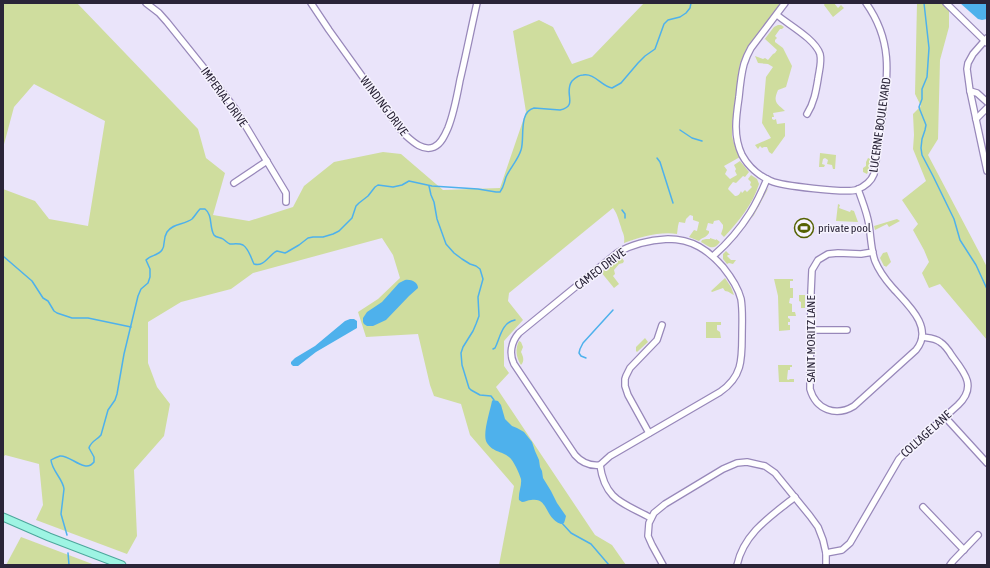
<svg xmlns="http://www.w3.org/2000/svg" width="990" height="568" viewBox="0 0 990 568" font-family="'Asap Condensed',sans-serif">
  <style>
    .green { fill: #cfdd9e }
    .water { fill: #4eb1ec }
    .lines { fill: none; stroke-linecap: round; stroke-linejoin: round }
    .stream { stroke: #4eb1ec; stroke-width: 1.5 }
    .minor-casing { stroke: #9888ba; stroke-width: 8 }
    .major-casing { stroke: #4ca69b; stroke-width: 9 }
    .minor { stroke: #fff; stroke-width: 5.5 }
    .major { stroke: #9ef4e3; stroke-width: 7 }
    .labels { text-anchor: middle; stroke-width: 3; stroke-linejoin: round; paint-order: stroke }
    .street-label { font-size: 12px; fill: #2a2438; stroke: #f6f3fe }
    .poi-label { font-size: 12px; fill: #2a2438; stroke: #f6f3fe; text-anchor: start }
  </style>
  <rect width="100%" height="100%" fill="#eae4fa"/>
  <g class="green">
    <path d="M 3,3 L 77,3 L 198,129 L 206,158 L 225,173 L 213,215 L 249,221 L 293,207 L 304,186 L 334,162 L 383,152 L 401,154 L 443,190 L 500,188 L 526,112 L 513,31 L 539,20 L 553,27 L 572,64 L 592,57 L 644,3 L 781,3 L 747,48 L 740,64 L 732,125 L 732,136 L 734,144 L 740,157 L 724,166 L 727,170 L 725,174 L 730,179 L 737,175 L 735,171 L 736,169 L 734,165 L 740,161 L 749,172 L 745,177 L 743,176 L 736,183 L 733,182 L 729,187 L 728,189 L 735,196 C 738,196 740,194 741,191 L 742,193 L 745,190 L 747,192 L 752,187 L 750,185 L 751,182 L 748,179 L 751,175 L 757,179 L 759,184 C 753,204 739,221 724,237 L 721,234 L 723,228 L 723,225 L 719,220 L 714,221 L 713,224 L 708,223 L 706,230 L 709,231 L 709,233 C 706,238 702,237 699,241 L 689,237 L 694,230 L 697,231 L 699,222 L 693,220 L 693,216 L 690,215 L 686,219 L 685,223 L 679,222 L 678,226 L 677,234 C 662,231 639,237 624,243 C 625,234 623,235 621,227 C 618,219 618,215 613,208 L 509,293 L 508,301 L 523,320 L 504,341 L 504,366 L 509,373 L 496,387 L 595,535 L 612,545 L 626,565 L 499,565 L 514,486 L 470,435 L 461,404 L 434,396 L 430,385 L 418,334 L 366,337 L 358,312 L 378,299 L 400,278 L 393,255 L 382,238 L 253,273 L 231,289 L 181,302 L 148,322 L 148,363 L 157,387 L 170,404 L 164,436 L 134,470 L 137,536 L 127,554 L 36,520 L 43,505 L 39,464 L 5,455 L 3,458 L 3,189 L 35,201 L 49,219 L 88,226 L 105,121 L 34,84 L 14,107 L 3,148 Z"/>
    <path d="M 825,3 L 834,3 L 838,8 L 841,5 L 844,8 L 833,17 L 824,5 Z"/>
    <path d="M 917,3 L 949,3 L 949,27 L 940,60 L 938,139 L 928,155 L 987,267 L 987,340 L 940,284 L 929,288 L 922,273 L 929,262 L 924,250 L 913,230 L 918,224 L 902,200 L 926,181 L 913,149 L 914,135 L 913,114 L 921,106 L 915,94 Z"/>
    <path d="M 778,25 L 781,25 L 784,27 L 782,29 L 780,29 L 775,36 L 777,38 L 775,40 L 775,42 L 783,48 L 792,66 L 786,87 L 778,90 C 773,102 776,103 785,111 L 773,113 L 774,117 L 772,117 L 772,119 L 774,120 L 776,119 L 777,124 L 785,123 L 785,136 L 772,154 L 769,152 L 767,147 L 764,147 L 762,148 L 760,146 L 758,149 L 755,145 L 771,138 L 762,123 L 766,77 L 773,67 L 768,64 L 758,63 L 755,56 L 763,59 L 765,58 L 768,60 L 773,54 L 775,53 L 777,50 L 765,39 L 764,40 L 774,27 Z"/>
    <path d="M 820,153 L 836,155 L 835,169 L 833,169 L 832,165 L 827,164 L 828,160 L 825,158 L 823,159 L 822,164 L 825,165 L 824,167 L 819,167 Z"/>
    <path d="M 868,158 L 871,159 L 869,169 L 867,174 L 863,172 L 863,168 L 866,166 L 866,162 Z"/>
    <path d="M 769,187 L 754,215 L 748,223 L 729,246 L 728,245 L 751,219 L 766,191 Z"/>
    <path d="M 838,204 L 840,205 L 839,208 L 850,212 L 851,210 L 854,211 L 858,222 L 836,221 Z"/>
    <path d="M 897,219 L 900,221 L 889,227 L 887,224 L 875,230 L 874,226 Z"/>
    <path d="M 710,238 L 716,240 L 716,239 L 720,242 C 713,251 710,247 701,242 L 702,240 L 706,239 L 710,239 Z"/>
    <path d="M 726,251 L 730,255 L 728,255 L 727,256 L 731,260 L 736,260 L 733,264 L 729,263 L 727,264 L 723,259 L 723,254 Z"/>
    <path d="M 887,252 L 891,262 L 886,267 L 885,266 L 884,266 L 880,258 L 883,253 Z"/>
    <path d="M 621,257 L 624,261 L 623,263 L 619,264 L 614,270 L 615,274 L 613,276 L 619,284 L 614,288 L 601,272 Z"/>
    <path d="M 725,278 L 731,287 L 734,295 C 731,294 729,291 725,291 L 723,288 L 712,292 L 711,291 Z"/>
    <path d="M 774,279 L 793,279 L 793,281 L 790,281 L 790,288 L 793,288 L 793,298 L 790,298 L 789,303 L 792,304 L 792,312 L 795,312 L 796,316 L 788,316 L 788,318 L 790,319 L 790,322 L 788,322 L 788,325 L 790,325 L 790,330 L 779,331 L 778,296 Z"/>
    <path d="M 799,295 L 805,295 L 805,308 L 801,308 L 801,302 L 799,301 Z"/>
    <path d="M 706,322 L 721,322 L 721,325 L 717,325 L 717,330 L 720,332 L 721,338 L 706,338 Z"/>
    <path d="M 645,338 L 648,342 L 637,352 L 636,351 L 636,347 Z"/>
    <path d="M 519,341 L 521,342 L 523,347 L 521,352 C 523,356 525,361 521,365 C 516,357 515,349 519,341 Z"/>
    <path d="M 778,365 L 792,365 L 792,367 L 790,367 L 790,370 L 788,370 L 787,379 L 788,380 L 790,379 L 794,379 L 794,382 L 779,382 Z"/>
    <path d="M 21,537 L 95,565 L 6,565 Z"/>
  </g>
  <g class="water">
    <path d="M 960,3 L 987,3 L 987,19 L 982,20 L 978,19 Z"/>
    <path d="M 405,280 C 411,279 418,282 418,288 L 409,296 L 386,320 L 373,326 L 367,326 L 364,324 L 363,322 L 363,318 L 367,312 L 382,302 L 399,283 Z"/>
    <path d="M 350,319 L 354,319 L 357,321 L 357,328 L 316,352 L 298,366 L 293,366 L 291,364 L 291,362 L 295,358 L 315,346 L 345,321 Z"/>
    <path d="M 493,400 L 498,401 L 501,405 L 505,419 L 512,426 L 517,428 L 524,432 L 532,442 L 535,451 L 539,460 L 540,467 L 542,471 L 543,478 L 551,491 L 557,503 L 566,516 L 565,520 L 564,523 L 561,524 C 544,518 549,497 531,500 C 528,500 525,502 522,502 L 519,500 C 518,493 522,486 521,479 C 519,473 514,461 509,457 C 502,451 491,452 486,441 C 483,432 490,411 492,401 Z"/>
  </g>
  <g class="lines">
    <g class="stream">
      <path d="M 924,3 L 929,48 L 927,77 L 922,89 L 922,99 L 919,107 L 920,110 L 926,125 L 925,130 L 922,139 L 921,148 L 922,155 L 933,176 L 954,219 L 960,240 L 976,265 L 987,289"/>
      <path d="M 680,130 L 692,138 L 702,141"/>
      <path d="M 657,158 L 660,162 L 673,203"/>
      <path d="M 429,186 L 431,195 L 434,202 L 437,219 L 446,244 L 454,253 L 462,259 L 470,264 L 476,266 L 480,269 L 483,279 L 478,297 L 479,316 L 476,324 L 473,331 L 463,347 L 461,353 L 462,365 L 469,388 L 471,390 L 480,395 L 491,396 L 494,400"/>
      <path d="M 622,210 L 625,214 L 625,218"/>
      <path d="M 3,256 L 32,281 L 43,298 L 48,301 L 54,311 L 57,313 L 72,318 L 88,318 L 131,327"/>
      <path d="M 493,349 L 495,348 C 500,338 502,322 515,320"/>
      <path d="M 586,358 L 581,356 L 579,353 L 580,349 L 583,343 L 613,310"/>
      <path d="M 561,522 L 571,533 L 591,544 L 609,565"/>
      <path d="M 67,535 L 61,514 L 64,489 C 63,479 52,471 51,460 C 54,458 57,457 60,456 C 71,455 85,474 94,462 L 94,457 L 89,448 C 91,441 97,440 101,435 L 108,410 L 115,400 L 117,394 L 124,354 L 138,296 L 141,289 L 148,283 L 150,277 L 150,269 L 146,260 C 150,255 158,256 162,250 C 166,245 162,240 167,232 C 173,223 184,225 192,219 C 195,216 197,212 200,209 L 205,209 C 213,215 209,227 214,235 C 216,238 220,237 223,239 C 226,241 227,243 230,244 C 234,244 239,243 243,245 C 249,249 251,258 254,264 C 263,267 268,257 275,252 L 277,251 L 285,253 L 287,252 L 299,245 L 308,238 L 313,237 L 323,237 L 333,234 L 339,231 L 352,218 L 356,206 L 359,203 L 368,196 L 375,187 L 378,185 L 393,187 L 402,185 L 409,181 L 432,186 L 478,189 L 496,192 L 500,192 C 504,187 504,183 506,177 C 510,168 518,160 521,150 C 525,139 518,112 534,108 L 560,110 C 579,106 563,93 572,81 C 575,78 578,75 583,75 C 595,73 601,86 612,88 L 621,83 L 638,63 L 645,56 L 655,49 L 664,24 L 668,20 L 680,17 L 686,13 L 690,8 L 691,3"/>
      <path d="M 68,553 L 69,565"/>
    </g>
    <defs>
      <g id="minor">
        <path d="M 146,3 L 159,13 L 167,22 L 208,73 L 236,110 L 286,193 L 286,202"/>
        <path d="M 311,3 L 329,30 L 403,133 C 411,140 422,152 434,147 C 441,144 445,135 448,128 C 454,113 457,96 460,80 C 466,55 471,29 477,3"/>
        <path d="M 785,3 L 751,48 L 747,56 L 744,64 C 741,75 740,86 739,97 C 736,117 733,136 742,155 C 748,166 759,176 771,181 C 782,186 845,193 856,190 C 864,187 871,182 874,174 C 877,158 878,141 881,125 C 887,79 895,44 866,3"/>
        <path d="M 946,3 L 987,43"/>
        <path d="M 777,15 C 789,25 815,39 820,54 C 822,62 819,71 818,79 C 816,91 814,103 807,114"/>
        <path d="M 987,38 L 973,54 L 968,63 L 967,69 L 970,91 L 987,171"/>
        <path d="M 970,91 L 977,93 L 987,102"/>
        <path d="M 976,119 L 987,108"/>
        <path d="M 234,183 L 267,161"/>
        <path d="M 858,189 C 862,201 867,212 869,225 C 871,237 871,250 875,261 C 879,271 885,279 892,287 C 906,303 935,327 916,350 L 854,406 C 836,417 816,410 810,389 L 811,292 L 812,270 L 818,260 L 828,254 L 838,253 L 861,254 L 873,252"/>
        <path d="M 668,239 C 692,239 708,250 723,267 C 731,277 738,287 741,299 C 743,311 742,324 742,336 C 742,360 742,377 720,392 L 610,456 L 600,465 C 591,466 582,463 575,455 L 514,364 C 509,354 511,342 519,333 L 617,253 C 632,244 651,240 668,239 Z"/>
        <path d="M 713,256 C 727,244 740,229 750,213 C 757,202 762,191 767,179"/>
        <path d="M 811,330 L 847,330"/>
        <path d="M 945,417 L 987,463"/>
        <path d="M 649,433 L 628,395 L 625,386 L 625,379 L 626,376 L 630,368 L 657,340 L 662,325"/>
        <path d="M 600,465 C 605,501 624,503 651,518"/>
        <path d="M 923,507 L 964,550"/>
        <path d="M 826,553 L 842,550 L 850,543 L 899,459 L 908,450 L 958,405 C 977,387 965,373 952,356 C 949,351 945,345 940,342 C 935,338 928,338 922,337"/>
        <path d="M 663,565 L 652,545 L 648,536 L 649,523 L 654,513 L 665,504 L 723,469 L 737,463 L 747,462 L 765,466 L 775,473 L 810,516 L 818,527 L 823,540 L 826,553 L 826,565"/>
        <path d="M 737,565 C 744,533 771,516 795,497"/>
        <path d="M 950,565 L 953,561 L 978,535"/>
      </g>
      <path id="major" d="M 3,517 L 49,537 L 122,565"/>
    </defs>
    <use href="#minor" class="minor-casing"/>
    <use href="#major" class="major-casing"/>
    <use href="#minor" class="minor"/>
    <use href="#major" class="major"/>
  </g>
  <defs>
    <symbol id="stadium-ring" viewBox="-11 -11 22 22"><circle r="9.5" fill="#f6f3fe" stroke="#556202" stroke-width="1.5"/><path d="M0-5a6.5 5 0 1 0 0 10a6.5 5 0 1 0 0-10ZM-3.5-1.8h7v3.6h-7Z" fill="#556202"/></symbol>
  </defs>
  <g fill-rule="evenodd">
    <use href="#stadium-ring" x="793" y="217" width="22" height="22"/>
  </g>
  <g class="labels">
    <g class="street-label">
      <text transform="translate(224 97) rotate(54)" y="4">IMPERIAL DRIVE</text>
      <text transform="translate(384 106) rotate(53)" y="4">WINDING DRIVE</text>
      <text transform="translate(880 125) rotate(-82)" y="4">LUCERNE BOULEVARD</text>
      <text transform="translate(600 269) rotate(-37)" y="4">CAMEO DRIVE</text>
      <text transform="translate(811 339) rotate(-90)" y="4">SAINT MORITZ LANE</text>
      <text transform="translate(926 434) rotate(-42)" y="4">COLLAGE LANE</text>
    </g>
    <g class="poi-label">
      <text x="818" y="232">private pool</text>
    </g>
  </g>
  <rect width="990" height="568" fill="none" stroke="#2a2438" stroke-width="8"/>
</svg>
